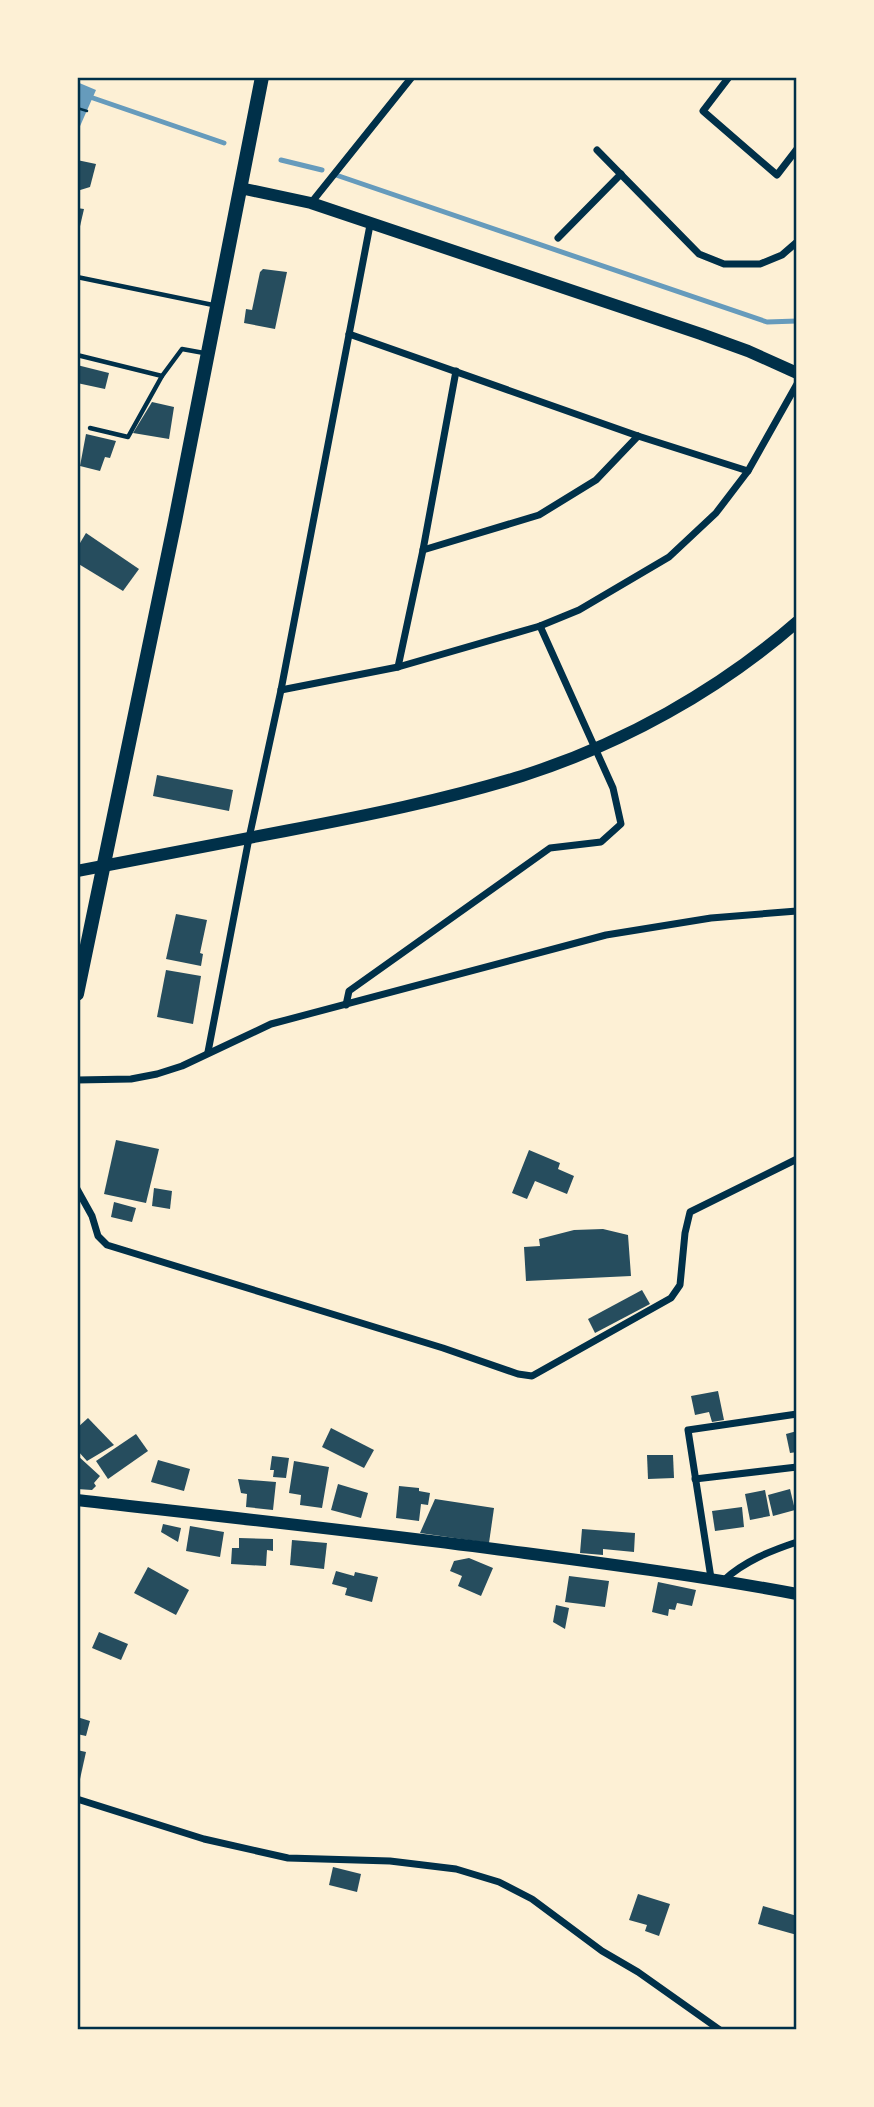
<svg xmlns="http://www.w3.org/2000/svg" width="874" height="2107" viewBox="0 0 874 2107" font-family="Bitter,serif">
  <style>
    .water { fill: #669bbc }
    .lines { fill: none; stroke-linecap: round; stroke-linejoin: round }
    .stream { stroke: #669bbc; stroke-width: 5 }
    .building { fill: #264d5e }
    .path { stroke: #003049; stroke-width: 2.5 }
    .service { stroke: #003049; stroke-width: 4.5 }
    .minor { stroke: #003049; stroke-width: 7 }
    .tertiary { stroke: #003049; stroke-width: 12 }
    .secondary { stroke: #003049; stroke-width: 14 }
    .neatline { fill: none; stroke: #003049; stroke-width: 2.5 }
  </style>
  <rect width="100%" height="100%" fill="#fdf0d5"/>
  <path class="water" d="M 77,82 L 96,90 L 77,133 Z"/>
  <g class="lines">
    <g class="stream">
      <path d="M 93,98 L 224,143"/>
      <path d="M 281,160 L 322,170"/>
      <path d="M 336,175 L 767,322 L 797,321"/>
    </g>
  </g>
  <g class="building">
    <path d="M 77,160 L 96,164 L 90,187 L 77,191 Z"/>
    <path d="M 77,208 L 84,209 L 78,235 L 77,235 Z"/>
    <path d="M 263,269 L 287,272 L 275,329 L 244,323 L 246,309 L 252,310 L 260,272 Z"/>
    <path d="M 77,365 L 109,373 L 105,389 L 77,383 Z"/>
    <path d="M 152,402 L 174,407 L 169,439 L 133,433 Z"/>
    <path d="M 86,434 L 116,441 L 110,458 L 105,457 L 100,471 L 80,466 Z"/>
    <path d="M 86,533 L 139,569 L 123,591 L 77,563 L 77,548 Z"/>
    <path d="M 157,775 L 233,790 L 229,811 L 153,796 Z"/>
    <path d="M 176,914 L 207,920 L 200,953 L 203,954 L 201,966 L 166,959 Z"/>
    <path d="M 166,970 L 201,976 L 193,1024 L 157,1017 Z"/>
    <path d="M 116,1140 L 159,1149 L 146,1203 L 104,1194 Z"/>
    <path d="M 529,1150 L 560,1163 L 558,1169 L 574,1176 L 567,1194 L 535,1181 L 527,1199 L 512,1193 Z"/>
    <path d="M 154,1188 L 172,1191 L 170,1209 L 152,1206 Z"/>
    <path d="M 114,1202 L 136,1208 L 132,1222 L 111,1217 Z"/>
    <path d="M 603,1229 L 628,1235 L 631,1276 L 526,1281 L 524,1247 L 540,1246 L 539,1239 L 574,1230 Z"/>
    <path d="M 642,1290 L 650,1304 L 595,1333 L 588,1319 Z"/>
    <path d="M 718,1391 L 724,1420 L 712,1422 L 709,1412 L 695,1415 L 691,1396 Z"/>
    <path d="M 88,1418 L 114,1445 L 87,1461 L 77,1450 L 77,1428 Z"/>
    <path d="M 331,1428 L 374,1450 L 364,1468 L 322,1447 Z"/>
    <path d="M 797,1431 L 797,1452 L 790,1453 L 786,1434 Z"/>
    <path d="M 136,1434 L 148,1451 L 108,1479 L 96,1461 Z"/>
    <path d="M 77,1455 L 100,1476 L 94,1483 L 96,1486 L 92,1490 L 77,1489 Z"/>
    <path d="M 647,1455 L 673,1455 L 674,1478 L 648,1479 Z"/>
    <path d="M 272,1456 L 289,1458 L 286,1478 L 273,1477 L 274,1470 L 270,1470 Z"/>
    <path d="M 158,1460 L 190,1469 L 184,1491 L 151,1482 Z"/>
    <path d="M 294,1461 L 329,1467 L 322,1508 L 300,1505 L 301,1495 L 289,1493 Z"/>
    <path d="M 238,1479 L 276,1482 L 273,1510 L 246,1507 L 247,1494 L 241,1493 Z"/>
    <path d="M 338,1484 L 368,1493 L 361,1518 L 331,1510 Z"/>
    <path d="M 399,1486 L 419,1488 L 419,1491 L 430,1493 L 428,1505 L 421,1504 L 419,1521 L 396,1518 Z"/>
    <path d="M 790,1489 L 795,1510 L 773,1516 L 768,1495 Z"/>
    <path d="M 765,1490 L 770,1516 L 750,1520 L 745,1494 Z"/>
    <path d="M 435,1499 L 494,1508 L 489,1543 L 420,1533 Z"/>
    <path d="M 742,1507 L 744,1527 L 715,1531 L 712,1511 Z"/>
    <path d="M 163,1524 L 181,1528 L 178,1542 L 161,1532 Z"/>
    <path d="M 190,1526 L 224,1532 L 220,1557 L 186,1551 Z"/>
    <path d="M 582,1529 L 635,1533 L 634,1552 L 603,1549 L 603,1555 L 580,1553 Z"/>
    <path d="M 239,1538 L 273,1539 L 273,1551 L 267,1550 L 266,1566 L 231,1564 L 232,1548 L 239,1548 Z"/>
    <path d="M 292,1540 L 327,1543 L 324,1569 L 290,1565 Z"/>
    <path d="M 469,1558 L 493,1568 L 481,1596 L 458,1586 L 462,1576 L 450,1571 L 454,1561 Z"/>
    <path d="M 148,1567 L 189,1590 L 176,1615 L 134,1593 Z"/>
    <path d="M 336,1571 L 354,1576 L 355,1572 L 378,1577 L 372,1602 L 345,1595 L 347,1588 L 332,1584 Z"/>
    <path d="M 569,1576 L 609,1581 L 605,1607 L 565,1602 Z"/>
    <path d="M 658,1582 L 696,1590 L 692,1606 L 677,1603 L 675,1610 L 669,1609 L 668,1616 L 652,1612 Z"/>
    <path d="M 556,1605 L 569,1608 L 565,1629 L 553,1622 Z"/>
    <path d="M 99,1632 L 128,1644 L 121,1660 L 92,1648 Z"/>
    <path d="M 77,1717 L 90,1721 L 86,1736 L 77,1734 Z"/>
    <path d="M 77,1750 L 86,1752 L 80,1779 L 77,1778 Z"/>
    <path d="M 333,1867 L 361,1874 L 357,1892 L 329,1885 Z"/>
    <path d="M 638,1894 L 670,1904 L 659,1936 L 645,1931 L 647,1925 L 629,1920 Z"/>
    <path d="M 763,1906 L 797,1916 L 797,1935 L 758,1924 Z"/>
  </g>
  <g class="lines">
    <path class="path" d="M 77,108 L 87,111"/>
    <g class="service">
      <path d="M 77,277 L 213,305"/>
      <path d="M 77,355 L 162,376"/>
      <path d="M 90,428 L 128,437 L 162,376 L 182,349 L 204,353"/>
    </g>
    <g class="minor">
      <path d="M 729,77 L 703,111 L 777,175 L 797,149"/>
      <path d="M 597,150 L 699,254 L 724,264 L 760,264 L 782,255 L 797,242"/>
      <path d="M 311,203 L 412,77"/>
      <path d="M 558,238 L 621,174"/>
      <path d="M 349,334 L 638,436 L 748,471"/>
      <path d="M 423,550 L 539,515 L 596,480 L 638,436"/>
      <path d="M 398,667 L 423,550 L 456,371"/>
      <path d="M 281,690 L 398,667 L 540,626 L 579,610 L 669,557 L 716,513 L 748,471 L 797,384"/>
      <path d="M 346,1005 L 349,991 L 550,848 L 601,842 L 621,824 L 613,788 L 540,626"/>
      <path d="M 208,1052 L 249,838 L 281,690 L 370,225"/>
      <path d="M 77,1080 L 131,1079 L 157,1074 L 182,1066 L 271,1024 L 606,935 L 711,918 L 797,911"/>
      <path d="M 77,1189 L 92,1216 L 98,1236 L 107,1245 L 443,1348 L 518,1374 L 532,1376 L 671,1298 L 680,1285 L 685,1233 L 690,1212 L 797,1159"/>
      <path d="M 695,1479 L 797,1467"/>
      <path d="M 711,1578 L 688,1430 L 797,1414"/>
      <path d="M 724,1580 C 745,1561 770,1551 797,1542"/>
      <path d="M 77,1799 L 204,1839 L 288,1858 L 390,1861 L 456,1869 L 499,1882 L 532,1899 L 602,1951 L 638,1972 L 720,2030"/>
    </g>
    <g class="tertiary">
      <path d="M 240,188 L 311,203 L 701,334 L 748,351 L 797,373"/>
      <path d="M 77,871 C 146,858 215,844 285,831 C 364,816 444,800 522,776 C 622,744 718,691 797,622"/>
      <path d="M 77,1500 C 226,1517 376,1533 525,1553 C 616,1565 707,1577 797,1594"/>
    </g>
    <path class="secondary" d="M 77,994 L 175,521 L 262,77"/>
  </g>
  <rect width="874" height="2107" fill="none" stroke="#fdf0d5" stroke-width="158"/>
  <rect x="79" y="79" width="716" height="1949" class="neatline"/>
</svg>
